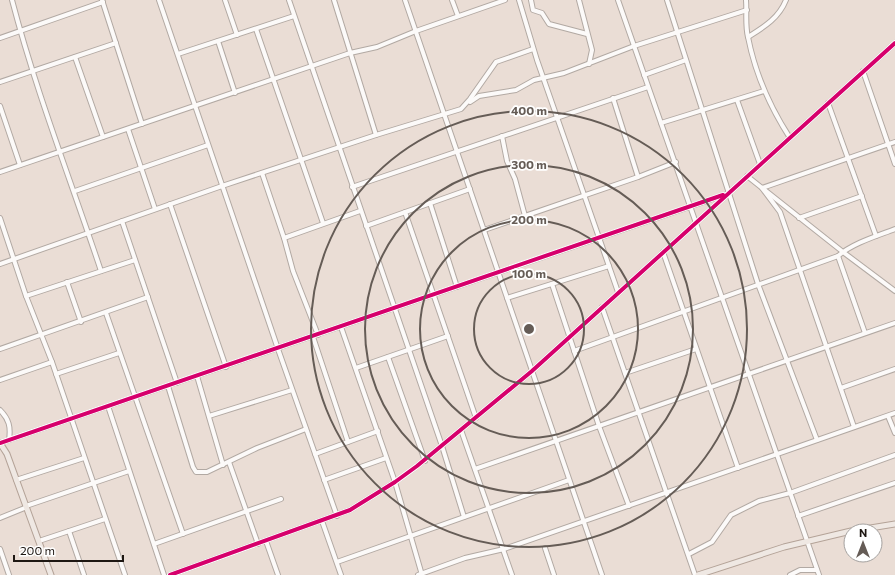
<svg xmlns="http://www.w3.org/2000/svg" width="895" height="575" viewBox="0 0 895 575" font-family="Commissioner,sans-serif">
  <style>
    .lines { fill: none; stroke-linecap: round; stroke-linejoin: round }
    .minor-casing { stroke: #b2a9a3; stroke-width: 6 }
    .major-casing { stroke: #b4a398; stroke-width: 7 }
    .minor { stroke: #fcfaf9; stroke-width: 4 }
    .major { stroke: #efe8e3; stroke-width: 5 }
    .cycleway-casing { stroke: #fff; stroke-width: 6 }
    .cycleway { stroke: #d6006c; stroke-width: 4 }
    .ring { fill: none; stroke: #655c56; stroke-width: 2 }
    .centre { fill: #655c56; stroke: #fff; stroke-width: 2 }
    .ring-label { font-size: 12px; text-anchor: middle; font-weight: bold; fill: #655c56; stroke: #fff; stroke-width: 3.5; stroke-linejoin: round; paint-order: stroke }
  </style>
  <rect width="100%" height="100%" fill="#eaddd5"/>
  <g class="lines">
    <defs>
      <g id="minor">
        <path d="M 12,0 C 36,92 71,181 101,271"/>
        <path d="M 102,0 L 142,124"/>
        <path d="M 159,0 L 278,349 L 337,516"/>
        <path d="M 225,0 L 237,35"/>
        <path d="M 289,0 L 442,446 L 464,517"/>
        <path d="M 334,0 L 376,135"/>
        <path d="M 405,0 L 602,575"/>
        <path d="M 452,0 L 458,16"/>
        <path d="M 519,0 L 537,60 L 618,292"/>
        <path d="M 531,0 L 533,10 L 542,13 L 549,24 L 587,34"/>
        <path d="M 579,0 L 592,50 L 589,64"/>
        <path d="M 618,0 L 819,575"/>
        <path d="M 667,0 L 758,284 L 817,440"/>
        <path d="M 746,0 C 747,12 745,26 748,37 C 755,73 770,107 790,138"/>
        <path d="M 256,29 L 323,223"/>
        <path d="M 748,37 C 764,27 779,18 786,0"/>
        <path d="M 0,38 L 103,2"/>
        <path d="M 218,41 L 235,93"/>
        <path d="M 178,54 L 294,16"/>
        <path d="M 75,57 L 103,137"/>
        <path d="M 863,71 L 895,164"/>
        <path d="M 644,75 L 686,60"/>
        <path d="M 0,82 L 116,43"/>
        <path d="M 613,98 L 638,177"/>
        <path d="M 737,100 L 760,164"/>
        <path d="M 470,102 L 479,96 L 516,90 L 534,80 L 564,73 L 634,46 L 747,10"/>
        <path d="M 828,103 L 876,236"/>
        <path d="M 0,106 L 20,165"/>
        <path d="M 661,123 L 764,91"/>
        <path d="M 128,129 L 155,209"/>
        <path d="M 502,136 L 507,161 L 515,179 L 525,216"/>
        <path d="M 0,172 L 350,53 L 377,47 L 416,31 L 505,0"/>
        <path d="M 262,173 L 284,238 L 293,271 L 318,335"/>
        <path d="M 747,176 L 843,252 L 895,291"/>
        <path d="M 352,187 L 648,87"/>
        <path d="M 75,191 L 208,145"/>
        <path d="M 430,203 L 457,287"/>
        <path d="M 170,204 L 226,367"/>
        <path d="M 405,212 L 476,418"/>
        <path d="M 0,218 L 26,296 L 52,362 L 125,575"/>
        <path d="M 799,218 L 862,196"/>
        <path d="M 122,221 L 177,383"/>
        <path d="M 366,226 L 470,189"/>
        <path d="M 484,230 L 638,177 L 676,162"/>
        <path d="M 284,238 L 360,211"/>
        <path d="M 663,252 L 738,468"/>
        <path d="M 838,256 L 865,333"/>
        <path d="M 0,264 L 222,186 L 376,135 L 461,109 L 470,99 L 496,62 L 533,49"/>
        <path d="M 67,282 L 81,322"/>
        <path d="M 552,284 L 599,426 L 629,506"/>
        <path d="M 26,296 L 135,260"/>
        <path d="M 507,298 L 609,266"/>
        <path d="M 602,307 L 695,575"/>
        <path d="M 106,313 L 183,534"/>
        <path d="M 341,327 L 395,482 L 422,575"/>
        <path d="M 313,337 L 348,442"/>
        <path d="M 0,349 L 148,297"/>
        <path d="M 574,351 L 838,256 C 853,243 877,236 895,229"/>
        <path d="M 388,357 L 425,461"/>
        <path d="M 356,368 L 448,336"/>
        <path d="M 625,373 L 696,349"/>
        <path d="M 56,374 L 119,353"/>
        <path d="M 197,376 L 223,465"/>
        <path d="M 0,380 L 52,362"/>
        <path d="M 168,386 L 193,467 L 196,472 L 207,472 L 257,448 L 306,429"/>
        <path d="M 841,388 L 895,369"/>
        <path d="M 108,406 L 164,575"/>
        <path d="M 0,410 C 9,419 11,427 9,440"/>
        <path d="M 209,416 L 292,390"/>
        <path d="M 888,416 L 895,433"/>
        <path d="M 854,427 L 780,212 L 762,188 L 895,142"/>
        <path d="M 461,430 L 512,575"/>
        <path d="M 0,443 L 727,194"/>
        <path d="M 315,454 L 378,431"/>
        <path d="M 229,462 L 258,544"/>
        <path d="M 475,469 L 895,323"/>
        <path d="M 16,480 L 84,458"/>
        <path d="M 324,480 L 386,458"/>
        <path d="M 26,506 L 129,471"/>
        <path d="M 798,516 L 895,483"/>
        <path d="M 0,518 L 27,507"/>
        <path d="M 322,521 L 341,575"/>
        <path d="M 69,531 L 84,575"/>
        <path d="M 39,541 L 105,519"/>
        <path d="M 266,541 L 278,575"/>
        <path d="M 154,544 L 281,499"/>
        <path d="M 545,548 L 554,575"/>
        <path d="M 0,549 L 9,575"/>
        <path d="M 689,554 L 712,542 L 731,515 L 759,501 L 790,493 L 895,455"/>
        <path d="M 337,562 L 569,480"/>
        <path d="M 170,575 L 350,510 L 395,482 L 417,466 L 532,371 L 895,43"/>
        <path d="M 418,575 L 465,558 L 504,549 L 895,413"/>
        <path d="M 790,575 L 800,570 L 817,570"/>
      </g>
      <g id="major">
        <path d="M 0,443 L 7,454 L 51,575"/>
        <path d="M 852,531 L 895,524"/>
        <path d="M 698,575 L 784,547 L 851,531"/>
      </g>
    </defs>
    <use href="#minor" class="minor-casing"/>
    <use href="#major" class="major-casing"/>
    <use href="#minor" class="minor"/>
    <use href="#major" class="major"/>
    <defs>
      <g id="cycleway">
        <path d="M 0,443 L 723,195"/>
        <path d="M 170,575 L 350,510 L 395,482 L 417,466 L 532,371 L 895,43"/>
      </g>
    </defs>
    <use href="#cycleway" class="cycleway-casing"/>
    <use href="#cycleway" class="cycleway"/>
  </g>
  <g class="ring">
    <circle cx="529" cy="329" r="55"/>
    <circle cx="529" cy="329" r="109"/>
    <circle cx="529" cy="329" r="164"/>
    <circle cx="529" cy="329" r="218"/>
  </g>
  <circle cx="529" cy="329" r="6" class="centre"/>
  <g class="ring-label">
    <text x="529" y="115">400 m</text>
    <text x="529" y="169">300 m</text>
    <text x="529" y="224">200 m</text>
    <text x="529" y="278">100 m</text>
  </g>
  <g transform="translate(863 543)"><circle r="19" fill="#ffffff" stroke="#a5a2a0"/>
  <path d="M0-3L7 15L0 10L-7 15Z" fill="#655c56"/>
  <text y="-6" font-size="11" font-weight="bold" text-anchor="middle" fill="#1e1712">N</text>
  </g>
  <path d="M14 555v6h109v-6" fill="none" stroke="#1e1712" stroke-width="2"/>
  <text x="20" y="555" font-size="12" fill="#1e1712" stroke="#ffffff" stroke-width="3" paint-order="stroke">200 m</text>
</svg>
